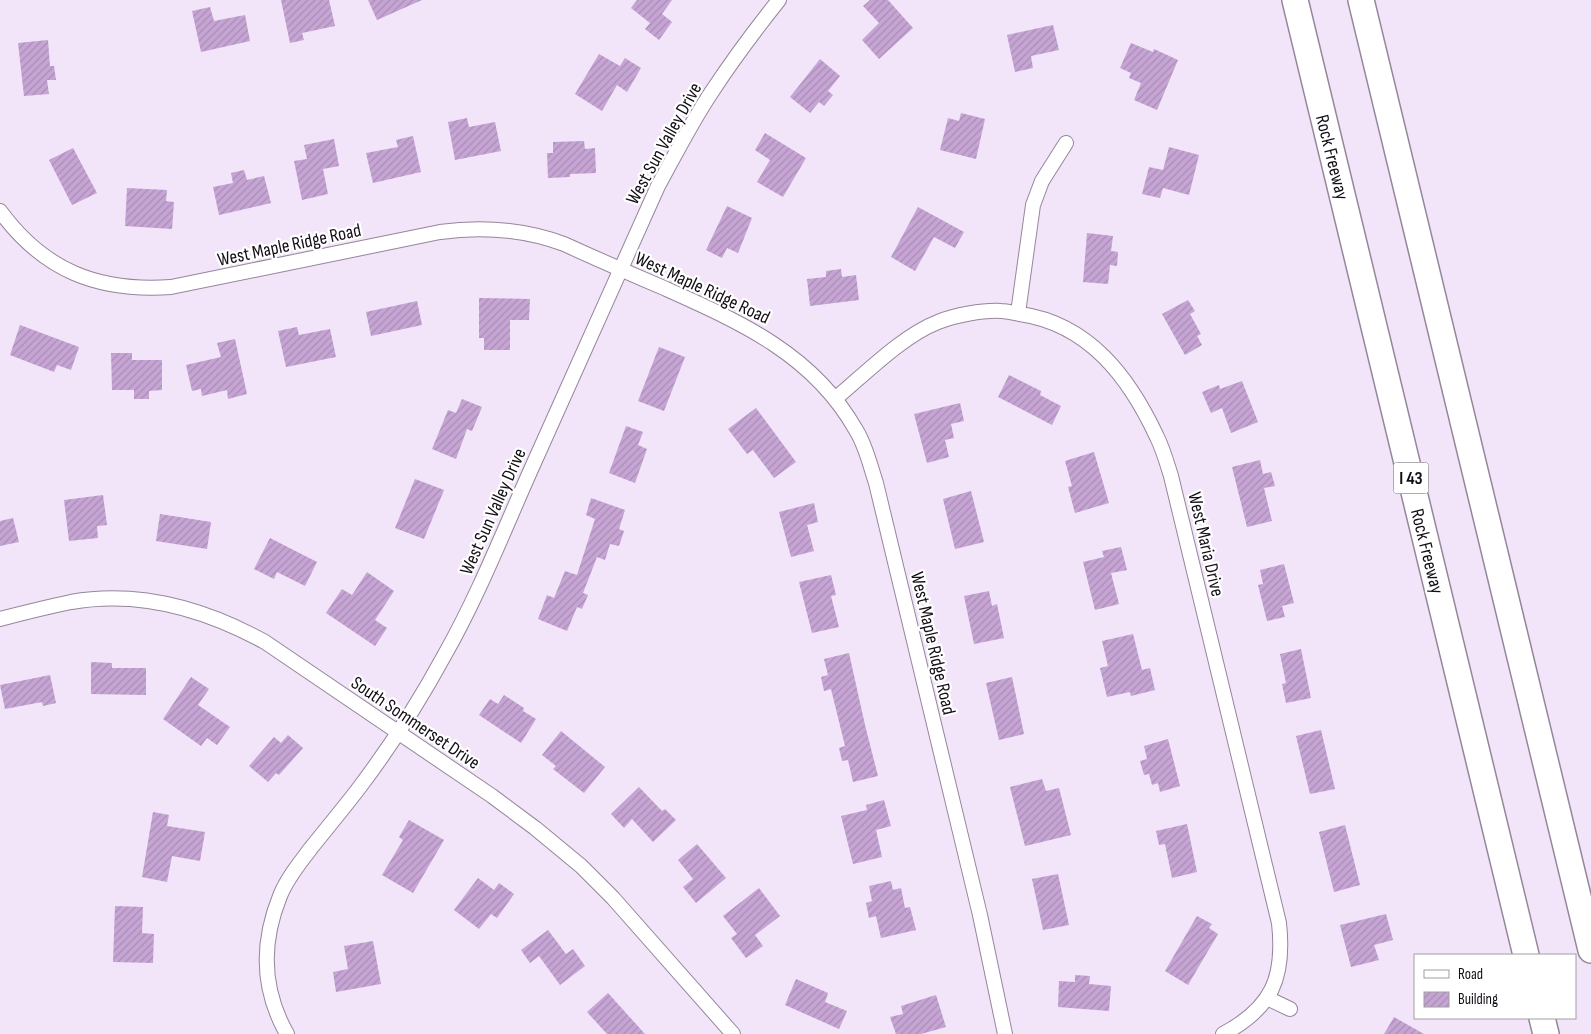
<svg xmlns="http://www.w3.org/2000/svg" width="1591" height="1034" viewBox="0 0 1591 1034" font-family="'Sofia Sans Condensed',sans-serif">
  <style>
    .building { fill: url(#building-hatch) }
    .lines { fill: none; stroke-linecap: round; stroke-linejoin: round }
    .street-casing { stroke: #94879a; stroke-width: 16 }
    .highway-casing { stroke: #94879a; stroke-width: 28 }
    .street { stroke: #fff; stroke-width: 14 }
    .highway { stroke: #fff; stroke-width: 25 }
    .labels { text-anchor: middle; stroke-width: 4.5; stroke-linejoin: round; paint-order: stroke }
    .shield { fill: #fff; stroke: #5a565b; stroke-width: 1 }
    .shield-label { font-size: 18px; font-weight: bold; fill: #130e15 }
    .street-label { font-size: 19px; fill: #130e15; stroke: #fff }
  </style>
  <defs>
    <pattern id="building-hatch" width="6" height="6" patternUnits="userSpaceOnUse" patternTransform="scale(1.25)"><rect width="6" height="6" fill="#c6a5d4"/><path d="M-1 1l2-2M0 6l6-6M5 7l2-2" fill="none" stroke="#a98db5"/></pattern>
  </defs>
  <rect width="100%" height="100%" fill="#f2e4f9"/>
  <g class="building">
    <path d="M 281,0 L 329,0 L 335,26 L 302,33 L 304,40 L 290,43 Z"/>
    <path d="M 368,0 L 422,0 L 377,20 Z"/>
    <path d="M 637,0 L 672,0 L 662,14 L 672,22 L 659,40 L 645,29 L 650,23 L 631,8 Z"/>
    <path d="M 870,0 L 888,0 L 913,28 L 879,59 L 862,40 L 879,23 L 863,6 Z"/>
    <path d="M 210,7 L 214,21 L 245,15 L 250,41 L 201,52 L 192,11 Z"/>
    <path d="M 1053,25 L 1059,50 L 1031,56 L 1033,68 L 1015,72 L 1007,35 Z"/>
    <path d="M 48,40 L 50,66 L 54,66 L 56,80 L 47,80 L 49,94 L 24,96 L 18,43 Z"/>
    <path d="M 1131,43 L 1153,52 L 1154,49 L 1178,60 L 1157,110 L 1134,100 L 1141,83 L 1129,78 L 1131,73 L 1120,68 Z"/>
    <path d="M 599,54 L 620,66 L 625,58 L 641,68 L 627,92 L 617,85 L 602,111 L 575,94 Z"/>
    <path d="M 820,59 L 840,76 L 828,91 L 833,95 L 824,106 L 819,102 L 810,113 L 790,97 Z"/>
    <path d="M 961,113 L 985,119 L 976,159 L 940,150 L 948,118 L 959,121 Z"/>
    <path d="M 467,118 L 469,127 L 495,122 L 501,151 L 455,160 L 448,122 Z"/>
    <path d="M 765,133 L 806,158 L 783,197 L 757,182 L 770,160 L 755,150 Z"/>
    <path d="M 413,136 L 421,172 L 373,183 L 366,153 L 398,147 L 396,140 Z"/>
    <path d="M 334,139 L 339,166 L 323,169 L 328,194 L 302,200 L 294,161 L 307,159 L 304,145 Z"/>
    <path d="M 584,141 L 585,149 L 595,148 L 596,173 L 570,174 L 570,177 L 548,178 L 547,153 L 553,153 L 553,142 Z"/>
    <path d="M 1169,147 L 1199,155 L 1189,195 L 1163,188 L 1160,198 L 1142,194 L 1149,167 L 1163,170 Z"/>
    <path d="M 73,148 L 97,193 L 72,205 L 49,160 Z"/>
    <path d="M 244,170 L 247,180 L 264,176 L 271,203 L 219,215 L 213,187 L 233,183 L 231,173 Z"/>
    <path d="M 127,188 L 167,190 L 166,201 L 174,202 L 172,229 L 125,226 Z"/>
    <path d="M 727,206 L 752,218 L 738,253 L 727,248 L 722,258 L 706,250 Z"/>
    <path d="M 918,207 L 964,232 L 955,248 L 934,237 L 915,271 L 891,257 Z"/>
    <path d="M 1087,233 L 1113,236 L 1111,251 L 1118,252 L 1117,266 L 1110,265 L 1108,284 L 1083,282 Z"/>
    <path d="M 841,269 L 842,277 L 856,275 L 859,300 L 810,306 L 807,279 L 826,277 L 826,271 Z"/>
    <path d="M 479,298 L 530,299 L 529,320 L 510,320 L 510,350 L 484,350 L 484,338 L 479,338 Z"/>
    <path d="M 1188,300 L 1195,311 L 1190,314 L 1201,334 L 1197,336 L 1202,345 L 1185,355 L 1162,314 Z"/>
    <path d="M 417,301 L 422,325 L 371,336 L 366,312 Z"/>
    <path d="M 20,325 L 79,347 L 71,370 L 57,365 L 54,372 L 10,355 Z"/>
    <path d="M 297,327 L 299,335 L 330,329 L 336,357 L 286,367 L 278,331 Z"/>
    <path d="M 235,339 L 247,394 L 228,399 L 227,390 L 202,396 L 201,389 L 192,391 L 186,365 L 221,357 L 217,343 Z"/>
    <path d="M 659,347 L 685,357 L 664,411 L 638,401 Z"/>
    <path d="M 111,353 L 132,353 L 132,360 L 162,360 L 162,390 L 149,391 L 149,399 L 134,399 L 134,390 L 112,390 Z"/>
    <path d="M 1009,375 L 1041,391 L 1040,395 L 1061,406 L 1052,425 L 998,397 Z"/>
    <path d="M 1242,381 L 1258,422 L 1231,433 L 1222,408 L 1211,413 L 1202,392 L 1219,385 L 1220,389 Z"/>
    <path d="M 462,399 L 482,407 L 472,431 L 467,429 L 456,459 L 432,449 L 448,410 L 456,413 Z"/>
    <path d="M 960,403 L 964,421 L 951,424 L 954,438 L 945,440 L 949,457 L 927,463 L 914,414 Z"/>
    <path d="M 756,408 L 796,462 L 774,478 L 753,450 L 747,454 L 728,429 Z"/>
    <path d="M 626,426 L 643,432 L 638,445 L 647,449 L 635,483 L 609,473 Z"/>
    <path d="M 1094,452 L 1109,503 L 1075,513 L 1068,487 L 1072,486 L 1065,461 Z"/>
    <path d="M 1260,460 L 1263,474 L 1271,472 L 1275,486 L 1264,488 L 1272,521 L 1247,527 L 1232,467 Z"/>
    <path d="M 415,479 L 444,490 L 424,539 L 395,528 Z"/>
    <path d="M 971,491 L 984,542 L 955,549 L 943,499 Z"/>
    <path d="M 103,495 L 107,525 L 97,526 L 98,538 L 69,541 L 64,500 Z"/>
    <path d="M 591,498 L 625,510 L 619,529 L 624,531 L 619,546 L 610,544 L 605,560 L 597,557 L 583,593 L 588,595 L 582,609 L 577,607 L 567,631 L 538,619 L 547,595 L 554,598 L 565,571 L 577,575 L 595,519 L 586,515 Z"/>
    <path d="M 814,503 L 818,522 L 807,525 L 814,551 L 791,557 L 779,512 Z"/>
    <path d="M 160,514 L 211,522 L 207,549 L 156,541 Z"/>
    <path d="M 13,518 L 19,542 L 0,546 L 0,521 Z"/>
    <path d="M 270,538 L 317,562 L 305,586 L 277,572 L 274,579 L 254,569 Z"/>
    <path d="M 1121,547 L 1127,570 L 1111,573 L 1119,604 L 1095,610 L 1083,562 L 1104,557 L 1102,551 Z"/>
    <path d="M 1284,564 L 1294,603 L 1282,606 L 1285,617 L 1267,621 L 1258,585 L 1263,584 L 1260,570 Z"/>
    <path d="M 367,572 L 394,591 L 375,620 L 387,628 L 375,646 L 326,613 L 342,589 L 352,595 Z"/>
    <path d="M 831,575 L 836,595 L 831,596 L 839,627 L 812,633 L 799,582 Z"/>
    <path d="M 989,591 L 992,606 L 997,604 L 1004,638 L 974,644 L 964,596 Z"/>
    <path d="M 1133,634 L 1142,670 L 1150,668 L 1155,690 L 1131,696 L 1130,692 L 1107,697 L 1100,668 L 1108,666 L 1102,641 Z"/>
    <path d="M 1301,649 L 1311,698 L 1286,703 L 1282,684 L 1286,683 L 1280,654 Z"/>
    <path d="M 849,653 L 865,725 L 878,776 L 853,782 L 848,760 L 842,761 L 839,748 L 845,746 L 831,689 L 824,691 L 821,677 L 828,675 L 824,659 Z"/>
    <path d="M 91,662 L 112,663 L 112,668 L 146,668 L 146,695 L 91,694 Z"/>
    <path d="M 50,675 L 56,703 L 43,706 L 42,702 L 5,709 L 0,685 Z"/>
    <path d="M 191,677 L 209,689 L 198,705 L 230,727 L 217,745 L 207,738 L 201,746 L 163,719 Z"/>
    <path d="M 1012,677 L 1024,734 L 999,740 L 986,683 Z"/>
    <path d="M 504,695 L 524,708 L 523,711 L 536,719 L 521,743 L 479,715 L 490,699 L 498,704 Z"/>
    <path d="M 1321,730 L 1335,789 L 1310,794 L 1296,736 Z"/>
    <path d="M 561,731 L 605,767 L 584,793 L 553,769 L 556,766 L 542,755 Z"/>
    <path d="M 288,735 L 303,748 L 279,775 L 276,773 L 268,782 L 249,766 L 274,737 L 281,743 Z"/>
    <path d="M 1168,739 L 1180,786 L 1160,792 L 1158,783 L 1152,785 L 1149,774 L 1144,775 L 1140,761 L 1147,759 L 1144,746 Z"/>
    <path d="M 1042,779 L 1046,791 L 1059,788 L 1071,835 L 1025,846 L 1010,787 Z"/>
    <path d="M 639,787 L 662,811 L 665,809 L 676,820 L 653,842 L 632,819 L 624,828 L 611,814 Z"/>
    <path d="M 884,800 L 891,826 L 876,830 L 882,857 L 853,864 L 841,816 L 867,810 L 866,805 Z"/>
    <path d="M 153,812 L 169,815 L 167,826 L 205,832 L 200,861 L 172,856 L 167,882 L 142,877 Z"/>
    <path d="M 409,820 L 444,840 L 413,893 L 382,875 L 403,840 L 399,837 Z"/>
    <path d="M 1187,824 L 1197,872 L 1172,878 L 1165,844 L 1159,845 L 1156,831 Z"/>
    <path d="M 1345,825 L 1360,885 L 1334,892 L 1319,832 Z"/>
    <path d="M 697,844 L 726,878 L 696,903 L 683,887 L 693,879 L 678,860 Z"/>
    <path d="M 1058,874 L 1069,925 L 1043,930 L 1032,879 Z"/>
    <path d="M 478,878 L 494,890 L 499,883 L 514,894 L 497,918 L 491,914 L 479,929 L 454,910 Z"/>
    <path d="M 891,881 L 893,890 L 901,888 L 905,908 L 910,907 L 916,930 L 881,938 L 876,916 L 869,918 L 866,903 L 872,901 L 869,886 Z"/>
    <path d="M 759,888 L 780,916 L 755,935 L 763,946 L 746,958 L 731,938 L 737,934 L 723,916 Z"/>
    <path d="M 115,906 L 143,907 L 142,933 L 154,934 L 153,963 L 113,962 Z"/>
    <path d="M 1386,914 L 1393,940 L 1374,945 L 1379,960 L 1351,967 L 1340,925 Z"/>
    <path d="M 1197,916 L 1212,924 L 1209,928 L 1218,934 L 1188,985 L 1165,971 Z"/>
    <path d="M 548,930 L 566,954 L 573,949 L 585,966 L 560,985 L 539,956 L 530,963 L 521,950 Z"/>
    <path d="M 373,941 L 381,984 L 336,992 L 333,972 L 348,969 L 344,946 Z"/>
    <path d="M 1075,975 L 1090,976 L 1089,984 L 1111,986 L 1109,1011 L 1058,1007 L 1059,981 L 1075,982 Z"/>
    <path d="M 796,979 L 828,993 L 825,1002 L 847,1011 L 839,1029 L 785,1005 Z"/>
    <path d="M 608,993 L 645,1034 L 607,1034 L 587,1012 Z"/>
    <path d="M 936,995 L 946,1027 L 921,1034 L 896,1034 L 890,1017 L 903,1014 L 901,1006 Z"/>
    <path d="M 1394,1017 L 1424,1034 L 1384,1034 Z"/>
  </g>
  <g class="lines">
    <defs>
      <g id="street">
        <path d="M 0,211 C 44,271 98,292 171,287 L 440,232 C 483,226 523,229 564,244 C 597,259 631,274 664,288 C 740,322 813,354 856,430 C 866,446 870,465 876,483 L 980,915 L 1005,1034"/>
        <path d="M 1018,313 L 1033,205 L 1042,181 L 1066,143"/>
        <path d="M 835,399 C 865,374 902,336 938,322 C 955,315 983,310 1001,311 C 1007,311 1014,313 1020,314 C 1089,324 1129,377 1157,437 C 1163,449 1167,463 1171,476 L 1279,923 C 1285,978 1272,1008 1223,1034"/>
        <path d="M 0,619 C 23,613 47,607 71,602 C 139,590 205,609 265,642 L 492,796 L 535,828 L 581,866 L 613,898 L 733,1034"/>
        <path d="M 1267,998 L 1290,1009"/>
        <path d="M 287,1034 C 262,990 261,943 280,896 C 287,878 300,863 311,848 C 327,828 343,809 359,788 C 390,747 419,702 444,656 C 477,598 502,535 529,474 C 572,378 615,282 658,186 C 675,155 691,123 711,93 C 732,61 755,30 779,0"/>
      </g>
      <g id="highway">
        <path d="M 1295,0 L 1526,955"/>
        <path d="M 1361,0 L 1591,950"/>
        <path d="M 1542,1018 L 1546,1034"/>
      </g>
    </defs>
    <use href="#street" class="street-casing"/>
    <use href="#highway" class="highway-casing"/>
    <use href="#street" class="street"/>
    <use href="#highway" class="highway"/>
  </g>
  <g class="labels">
    <rect class="shield" x="1393.5" y="462.5" width="35" height="31" rx="4"/>
    <g class="shield-label">
      <text x="1411" y="484">I 43</text>
    </g>
    <g class="street-label">
      <text transform="translate(663 143) rotate(-61)" y="7">West Sun Valley Drive</text>
      <text transform="translate(1333 157) rotate(76)" y="7">Rock Freeway</text>
      <text transform="translate(289 244) rotate(-12)" y="7">West Maple Ridge Road</text>
      <text transform="translate(703 287) rotate(25)" y="7">West Maple Ridge Road</text>
      <text transform="translate(492 511) rotate(-66)" y="7">West Sun Valley Drive</text>
      <text transform="translate(1207 544) rotate(77)" y="7">West Maria Drive</text>
      <text transform="translate(1428 551) rotate(76)" y="7">Rock Freeway</text>
      <text transform="translate(934 643) rotate(77)" y="7">West Maple Ridge Road</text>
      <text transform="translate(416 722) rotate(34)" y="7">South Sommerset Drive</text>
    </g>
  </g>
  <rect x="1414" y="954" width="162" height="65" fill="#ffffff" stroke="#a19fa1"/>
  <rect x="1424" y="970" width="25" height="8" fill="#ffffff" stroke="#a19fa1"/>
  <text x="1458" y="979" font-size="15" fill="#130e15">Road</text>
  <rect x="1424" y="992" width="25" height="15" fill="url(#building-hatch)" stroke="#a19fa1"/>
  <text x="1458" y="1004" font-size="15" fill="#130e15">Building</text>
</svg>
